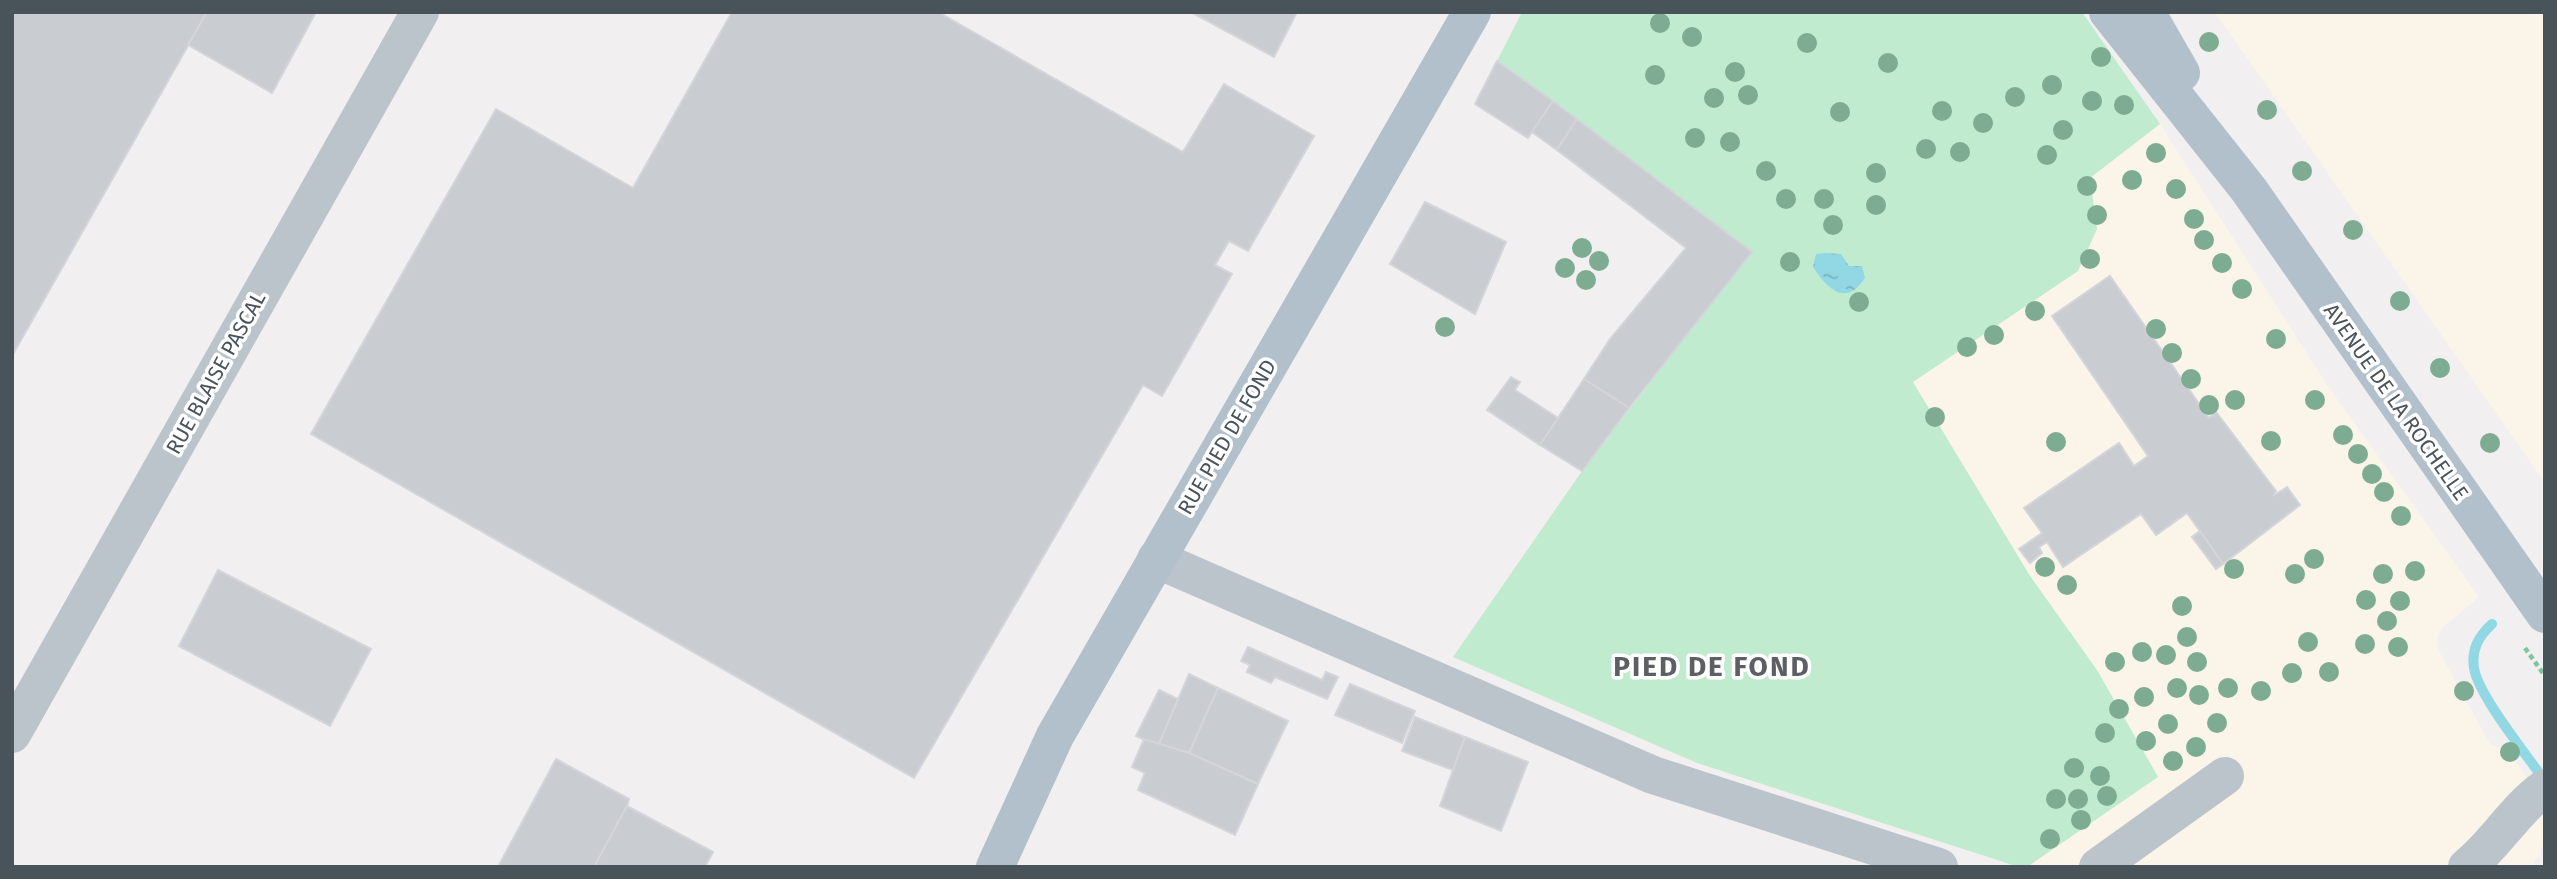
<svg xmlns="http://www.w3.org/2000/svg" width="2557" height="879" viewBox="0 0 2557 879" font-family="'Fira Sans',sans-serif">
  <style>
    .commercial { fill: #faf4e9 }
    .grass { fill: #c1ebcf }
    .water { fill: url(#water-ripples) }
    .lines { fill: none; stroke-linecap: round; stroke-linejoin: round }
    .stream { stroke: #91d8e4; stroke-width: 10 }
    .building { fill: #c9ccd1; stroke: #d3d5da; stroke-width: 2 }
    .path { stroke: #7cc69d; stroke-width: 4.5; stroke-dasharray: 5 3.5; stroke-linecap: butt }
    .minor { stroke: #bbc4ca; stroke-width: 38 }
    .major { stroke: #b1c0cb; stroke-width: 38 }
    .tree { fill: #7eac92 }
    .labels { text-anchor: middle; stroke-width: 7; stroke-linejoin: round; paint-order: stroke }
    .street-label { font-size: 21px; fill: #48535a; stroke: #fff }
    .district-label { font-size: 28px; font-weight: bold; letter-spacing: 2px; fill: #5c5f63; stroke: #fff }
  </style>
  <defs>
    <pattern id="water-ripples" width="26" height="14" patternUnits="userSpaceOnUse" patternTransform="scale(1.75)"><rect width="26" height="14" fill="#91d8e4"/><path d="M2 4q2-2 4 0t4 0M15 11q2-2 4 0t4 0" fill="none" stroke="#78b2bc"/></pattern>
  </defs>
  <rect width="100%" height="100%" fill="#f1efef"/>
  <g class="commercial">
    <path d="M 2215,12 L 2545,12 L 2545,483 L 2221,21 Z"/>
    <path d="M 2160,124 L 2328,386 L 2479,597 L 2442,628 L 2437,639 L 2439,651 L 2490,744 L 2510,752 L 2545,805 L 2545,834 L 2540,857 L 2534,860 L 2536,867 L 2027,867 L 2158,776 L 2097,670 L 2030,576 L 1913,382 L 2078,271 L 2097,229 L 2090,178 Z"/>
  </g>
  <path class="grass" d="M 1522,12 L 2082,12 L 2160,124 L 2090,178 L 2097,229 L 2078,271 L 1913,382 L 2030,576 L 2097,670 L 2158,777 L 2027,867 L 2019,867 L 1697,763 L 1453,657 L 1582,471 L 1751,252 L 1497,61 Z"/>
  <path class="water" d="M 1825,253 L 1841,254 L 1849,266 L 1862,266 L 1865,278 C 1845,308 1827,288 1813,267 L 1816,254 Z"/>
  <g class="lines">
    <path class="stream" d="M 2492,624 C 2479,636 2471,649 2474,668 C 2478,695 2527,755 2544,780"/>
  </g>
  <g class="building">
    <path d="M 12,12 L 207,12 L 12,356 Z"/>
    <path d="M 207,12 L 316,12 L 272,93 L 188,45 Z"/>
    <path d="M 732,12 L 938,12 L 1183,152 L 1224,84 L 1314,136 L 1248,251 L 1229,241 L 1215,265 L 1232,274 L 1162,396 L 1143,385 L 914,778 L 311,434 L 496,109 L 633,188 Z"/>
    <path d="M 1191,12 L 1297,12 L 1274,57 Z"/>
    <path d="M 1497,61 L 1553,101 L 1528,138 L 1475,104 Z"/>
    <path d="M 1553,101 L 1577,119 L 1557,150 L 1532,132 Z"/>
    <path d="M 1577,119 L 1752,252 L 1629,408 L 1584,379 L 1610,339 L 1686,248 L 1557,150 Z"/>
    <path d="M 1425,202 L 1506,242 L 1475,314 L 1390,264 Z"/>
    <path d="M 2110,276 L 2209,418 L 2216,412 L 2276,491 L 2273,496 L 2287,487 L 2300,505 L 2223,564 L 2187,513 L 2156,535 L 2141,514 L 2063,567 L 2047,542 L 2039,547 L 2042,553 L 2030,563 L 2019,549 L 2042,533 L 2024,508 L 2119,443 L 2134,466 L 2148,456 L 2052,316 Z"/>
    <path d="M 1511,377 L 1520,382 L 1515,390 L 1558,418 L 1540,445 L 1487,410 Z"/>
    <path d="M 1584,379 L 1629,408 L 1582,471 L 1540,445 Z"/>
    <path d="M 2200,531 L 2223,564 L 2216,569 L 2192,537 Z"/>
    <path d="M 218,570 L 371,649 L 330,726 L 179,646 Z"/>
    <path d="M 1248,647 L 1322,680 L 1326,672 L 1338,677 L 1327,699 L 1275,677 L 1271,683 L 1247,672 L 1250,665 L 1241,661 Z"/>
    <path d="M 1189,674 L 1218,688 L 1189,753 L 1158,746 Z"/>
    <path d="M 1350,684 L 1415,711 L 1402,743 L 1335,715 Z"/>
    <path d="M 1218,688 L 1288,721 L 1258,784 L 1189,753 Z"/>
    <path d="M 1159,690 L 1178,699 L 1158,746 L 1136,736 Z"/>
    <path d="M 1415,717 L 1465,737 L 1453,770 L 1402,751 Z"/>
    <path d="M 1465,737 L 1528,762 L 1501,831 L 1440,806 Z"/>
    <path d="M 1144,739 L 1189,753 L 1258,784 L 1235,835 L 1138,790 L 1145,773 L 1132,767 Z"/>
    <path d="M 556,759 L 629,799 L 627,806 L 594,867 L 498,867 Z"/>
    <path d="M 627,806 L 713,852 L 705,867 L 594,867 Z"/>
  </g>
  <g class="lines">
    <path class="path" d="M 2525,648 L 2545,676"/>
    <g class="minor">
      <path d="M 1156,559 L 1653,775 L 1939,867"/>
      <path d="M 12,734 L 420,12"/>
      <path d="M 2098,867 L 2225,776"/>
      <path d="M 2467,867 C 2497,843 2514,810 2545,788"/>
    </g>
    <g class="major">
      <path d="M 2108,12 L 2249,190 L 2545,614"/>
      <path d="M 2146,12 L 2181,73"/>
      <path d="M 995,867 L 1055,736 L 1472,12"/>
    </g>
  </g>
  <g class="tree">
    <circle cx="1660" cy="23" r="10"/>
    <circle cx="1692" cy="37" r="10"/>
    <circle cx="2209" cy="42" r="10"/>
    <circle cx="1807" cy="43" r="10"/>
    <circle cx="2101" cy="57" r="10"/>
    <circle cx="1888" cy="63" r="10"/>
    <circle cx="1735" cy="72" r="10"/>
    <circle cx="1655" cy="75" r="10"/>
    <circle cx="2052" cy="85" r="10"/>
    <circle cx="1748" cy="95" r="10"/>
    <circle cx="2015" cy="97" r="10"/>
    <circle cx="1714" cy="98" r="10"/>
    <circle cx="2092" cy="101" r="10"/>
    <circle cx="2124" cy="105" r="10"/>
    <circle cx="2267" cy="110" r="10"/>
    <circle cx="1942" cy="111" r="10"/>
    <circle cx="1840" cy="112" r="10"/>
    <circle cx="1983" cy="123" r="10"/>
    <circle cx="2063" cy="130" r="10"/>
    <circle cx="1695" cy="138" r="10"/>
    <circle cx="1730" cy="142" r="10"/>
    <circle cx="1926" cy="149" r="10"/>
    <circle cx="1960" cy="152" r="10"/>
    <circle cx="2156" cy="153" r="10"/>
    <circle cx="2047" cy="155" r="10"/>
    <circle cx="1766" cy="171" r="10"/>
    <circle cx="2302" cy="171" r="10"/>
    <circle cx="1876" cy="173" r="10"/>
    <circle cx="2132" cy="180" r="10"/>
    <circle cx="2087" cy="186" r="10"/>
    <circle cx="2176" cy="189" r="10"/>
    <circle cx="1786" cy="199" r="10"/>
    <circle cx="1824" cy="199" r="10"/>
    <circle cx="1876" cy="205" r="10"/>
    <circle cx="2097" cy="215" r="10"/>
    <circle cx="2194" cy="219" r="10"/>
    <circle cx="1833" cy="225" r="10"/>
    <circle cx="2353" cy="230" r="10"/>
    <circle cx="2204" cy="240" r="10"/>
    <circle cx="1582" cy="248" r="10"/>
    <circle cx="2090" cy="259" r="10"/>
    <circle cx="1599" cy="261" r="10"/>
    <circle cx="1790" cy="262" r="10"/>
    <circle cx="2222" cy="263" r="10"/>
    <circle cx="1565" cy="268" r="10"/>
    <circle cx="1586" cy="280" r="10"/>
    <circle cx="2242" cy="289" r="10"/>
    <circle cx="2400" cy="301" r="10"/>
    <circle cx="1859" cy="302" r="10"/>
    <circle cx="2035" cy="311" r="10"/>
    <circle cx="1445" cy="327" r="10"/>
    <circle cx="2156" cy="329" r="10"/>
    <circle cx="1994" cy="335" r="10"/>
    <circle cx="2276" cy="339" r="10"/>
    <circle cx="1967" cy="347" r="10"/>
    <circle cx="2172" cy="353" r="10"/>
    <circle cx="2440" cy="368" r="10"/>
    <circle cx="2191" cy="379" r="10"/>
    <circle cx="2235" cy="400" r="10"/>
    <circle cx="2315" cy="400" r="10"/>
    <circle cx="2209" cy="405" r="10"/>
    <circle cx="1935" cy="417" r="10"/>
    <circle cx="2343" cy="435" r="10"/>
    <circle cx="2271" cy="441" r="10"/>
    <circle cx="2056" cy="442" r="10"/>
    <circle cx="2490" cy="443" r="10"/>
    <circle cx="2358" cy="454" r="10"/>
    <circle cx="2372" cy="474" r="10"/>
    <circle cx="2384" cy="492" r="10"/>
    <circle cx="2401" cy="516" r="10"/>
    <circle cx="2314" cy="559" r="10"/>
    <circle cx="2045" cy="567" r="10"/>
    <circle cx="2234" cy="569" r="10"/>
    <circle cx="2415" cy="571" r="10"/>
    <circle cx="2295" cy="574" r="10"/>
    <circle cx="2383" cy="574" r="10"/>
    <circle cx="2067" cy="585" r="10"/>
    <circle cx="2366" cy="600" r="10"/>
    <circle cx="2400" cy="601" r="10"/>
    <circle cx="2182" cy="606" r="10"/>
    <circle cx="2387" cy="621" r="10"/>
    <circle cx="2187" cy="637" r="10"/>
    <circle cx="2308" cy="642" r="10"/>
    <circle cx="2365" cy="644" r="10"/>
    <circle cx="2398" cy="647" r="10"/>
    <circle cx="2142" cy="652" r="10"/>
    <circle cx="2166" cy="655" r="10"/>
    <circle cx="2115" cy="662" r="10"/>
    <circle cx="2197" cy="662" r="10"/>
    <circle cx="2329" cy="672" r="10"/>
    <circle cx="2292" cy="673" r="10"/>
    <circle cx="2177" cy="688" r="10"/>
    <circle cx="2228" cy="688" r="10"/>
    <circle cx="2261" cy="691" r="10"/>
    <circle cx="2464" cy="691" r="10"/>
    <circle cx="2199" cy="695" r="10"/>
    <circle cx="2144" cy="697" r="10"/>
    <circle cx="2119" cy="709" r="10"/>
    <circle cx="2217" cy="723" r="10"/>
    <circle cx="2168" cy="724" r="10"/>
    <circle cx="2105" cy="733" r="10"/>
    <circle cx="2146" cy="741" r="10"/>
    <circle cx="2196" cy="747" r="10"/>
    <circle cx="2510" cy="752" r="10"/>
    <circle cx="2173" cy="761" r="10"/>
    <circle cx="2074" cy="768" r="10"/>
    <circle cx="2100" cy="776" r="10"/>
    <circle cx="2107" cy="796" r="10"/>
    <circle cx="2056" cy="799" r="10"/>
    <circle cx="2078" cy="799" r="10"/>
    <circle cx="2081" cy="820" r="10"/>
    <circle cx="2050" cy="839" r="10"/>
  </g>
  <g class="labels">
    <g class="street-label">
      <text transform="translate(216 373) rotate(-61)" y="7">RUE BLAISE PASCAL</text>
      <text transform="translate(2396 402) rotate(55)" y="7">AVENUE DE LA ROCHELLE</text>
      <text transform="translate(1227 437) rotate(-60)" y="7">RUE PIED DE FOND</text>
    </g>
    <g class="district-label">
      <text x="1712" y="676">PIED DE FOND</text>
    </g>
  </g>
  <rect width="2557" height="879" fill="none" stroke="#48535a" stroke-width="28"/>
</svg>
